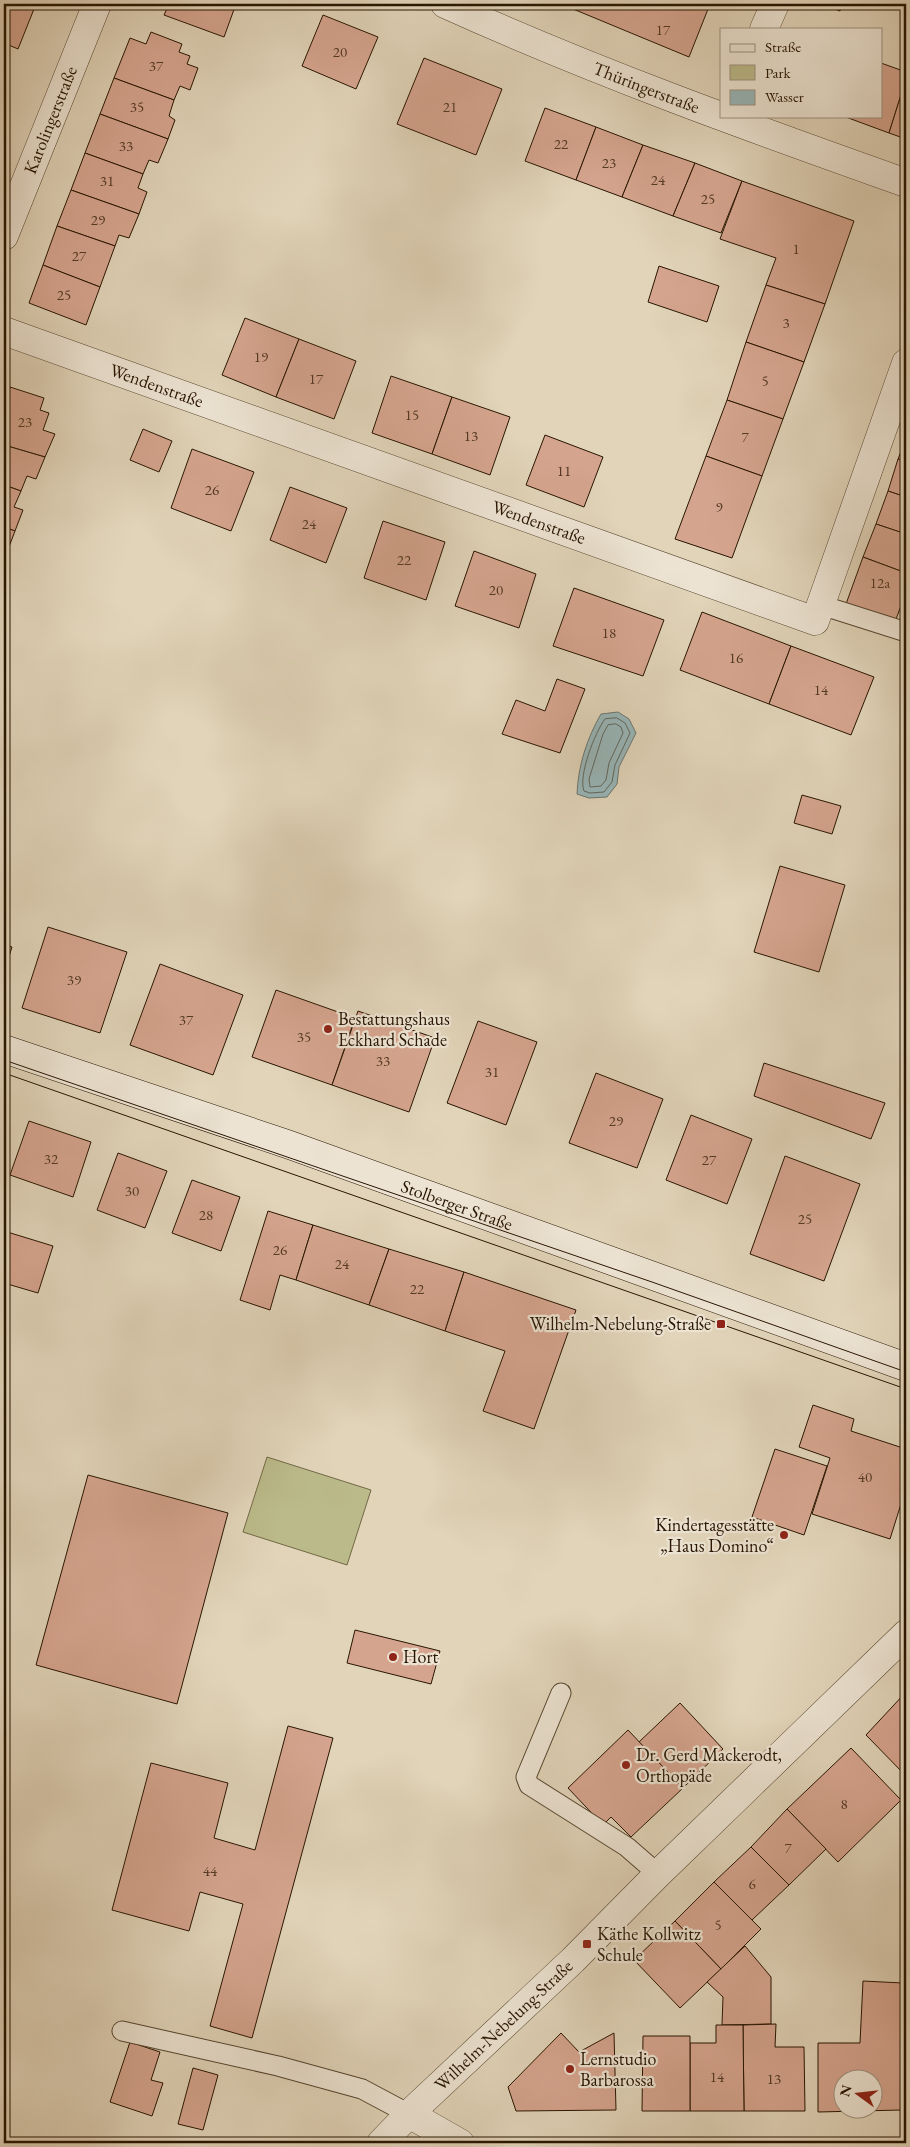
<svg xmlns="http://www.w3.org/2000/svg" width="910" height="2147" viewBox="0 0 910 2147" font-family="'EB Garamond',serif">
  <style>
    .green { fill: #bbba8a; stroke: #726846 }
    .water { fill: #98b6b9; stroke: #6b766f }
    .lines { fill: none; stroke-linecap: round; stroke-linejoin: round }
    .shore { stroke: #60665d; stroke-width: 1 }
    .building { fill: #d5a48e; stroke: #281501; fill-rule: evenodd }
    .lane-casing { stroke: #56452f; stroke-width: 21 }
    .street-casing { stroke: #56452f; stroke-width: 29 }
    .secondary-casing { stroke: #281501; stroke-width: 29 }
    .lane { stroke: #ece3d2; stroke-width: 19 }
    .street { stroke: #ece3d2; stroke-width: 28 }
    .secondary { stroke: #ece3d2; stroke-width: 28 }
    .tram { stroke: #281501; stroke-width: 1 }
    .poi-dot { fill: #8f2418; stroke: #ece3d2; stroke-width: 2 }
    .labels { text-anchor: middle; stroke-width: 4.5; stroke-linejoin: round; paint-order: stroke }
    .number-label { font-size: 15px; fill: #533924 }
    .street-label { font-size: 18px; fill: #281501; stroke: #ece3d2 }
    .poi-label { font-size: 18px; fill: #281501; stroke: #ece3d2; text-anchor: start }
  </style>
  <rect width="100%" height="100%" fill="#e1d4b9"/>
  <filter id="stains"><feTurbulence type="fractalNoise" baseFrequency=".004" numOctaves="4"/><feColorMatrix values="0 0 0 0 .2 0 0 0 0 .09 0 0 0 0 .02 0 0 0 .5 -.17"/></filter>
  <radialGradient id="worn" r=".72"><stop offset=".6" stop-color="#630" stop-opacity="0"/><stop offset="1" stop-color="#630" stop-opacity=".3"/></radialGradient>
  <path class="green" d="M 267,1457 L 371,1490 L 347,1565 L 243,1532 Z"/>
  <path class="water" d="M 618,712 L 629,719 L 636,733 L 619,767 L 617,784 L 607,797 L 589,798 L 577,794 C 578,766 587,738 601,714 Z"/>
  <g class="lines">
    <g class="shore">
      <path d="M 617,718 L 625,723 L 630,733 L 615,765 L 612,782 L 604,792 L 590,793 L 584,791 C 578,776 595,732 605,719 Z"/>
      <path d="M 616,724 L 621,727 L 623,733 L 609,763 L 606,780 L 601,786 L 590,787 L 589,779 L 603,734 L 608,725 Z"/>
    </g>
  </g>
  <g class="building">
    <path d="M 4,4 L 36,4 L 18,49 L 4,43 Z"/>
    <path d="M 169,4 L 236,4 L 224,37 L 164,15 Z"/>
    <path d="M 561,4 L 710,4 L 689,57 Z"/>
    <path d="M 822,4 L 843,4 L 840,11 Z"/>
    <path d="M 323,15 L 378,37 L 356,89 L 302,66 Z"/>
    <path d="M 151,32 L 182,44 L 179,52 L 190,56 L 187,64 L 198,68 L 190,90 L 180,86 L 174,100 L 114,78 L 130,38 L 146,44 Z"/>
    <path d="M 424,58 L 502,89 L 476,155 L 397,124 Z"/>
    <path d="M 881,63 L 906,72 L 906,79 L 889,133 L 843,116 L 881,116 Z"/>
    <path d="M 114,78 L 174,100 L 169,116 L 175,120 L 168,139 L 100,114 Z"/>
    <path d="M 906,79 L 906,139 L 889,133 Z"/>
    <path d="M 545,108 L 596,127 L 576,180 L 525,161 Z"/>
    <path d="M 100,114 L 168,139 L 158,163 L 149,160 L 143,174 L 85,153 Z"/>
    <path d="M 596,127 L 643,145 L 622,197 L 576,180 Z"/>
    <path d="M 643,145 L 695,163 L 673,216 L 622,197 Z"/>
    <path d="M 85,153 L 143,174 L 138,188 L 147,192 L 139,214 L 71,190 Z"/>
    <path d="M 695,163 L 742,181 L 721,233 L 673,216 Z"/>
    <path d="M 742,181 L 854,221 L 825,304 L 766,285 L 776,258 L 720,239 Z"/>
    <path d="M 71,190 L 139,214 L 129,238 L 119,235 L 115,246 L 57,226 Z"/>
    <path d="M 57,226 L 115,246 L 100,287 L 43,265 Z"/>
    <path d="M 43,265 L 100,287 L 86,325 L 29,303 Z"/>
    <path d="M 659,266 L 719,286 L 707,322 L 648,302 Z"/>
    <path d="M 766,285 L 825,304 L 804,362 L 746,342 Z"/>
    <path d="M 245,318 L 299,339 L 276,397 L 222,375 Z"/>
    <path d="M 299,339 L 356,361 L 334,419 L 276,397 Z"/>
    <path d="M 746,342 L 804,362 L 783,419 L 727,400 Z"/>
    <path d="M 391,376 L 452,397 L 432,454 L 372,433 Z"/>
    <path d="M 10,387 L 44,398 L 40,410 L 49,413 L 43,430 L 55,434 L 45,457 L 4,445 L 4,390 L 9,392 Z"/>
    <path d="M 452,397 L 510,417 L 490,475 L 432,454 Z"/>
    <path d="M 727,400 L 783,419 L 762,476 L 706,456 Z"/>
    <path d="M 143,429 L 172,441 L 159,472 L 130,460 Z"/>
    <path d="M 545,435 L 603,457 L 584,507 L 526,485 Z"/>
    <path d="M 906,439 L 906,462 L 898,459 Z"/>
    <path d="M 4,445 L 45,457 L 36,479 L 27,476 L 21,491 L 4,485 Z"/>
    <path d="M 192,449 L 254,472 L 231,531 L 171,508 Z"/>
    <path d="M 706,456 L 762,476 L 732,558 L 675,539 Z"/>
    <path d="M 898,459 L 906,462 L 906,497 L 888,491 Z"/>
    <path d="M 4,485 L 21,491 L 14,507 L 23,510 L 15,531 L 4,527 Z"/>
    <path d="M 290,487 L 347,508 L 326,563 L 270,540 Z"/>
    <path d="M 888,491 L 906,497 L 906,534 L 876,524 Z"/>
    <path d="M 383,521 L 445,542 L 426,600 L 364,578 Z"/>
    <path d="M 876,524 L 906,534 L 906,573 L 863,557 Z"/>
    <path d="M 4,527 L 15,531 L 7,552 L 4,551 Z"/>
    <path d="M 474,551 L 536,574 L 519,628 L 455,606 Z"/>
    <path d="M 863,557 L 906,573 L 906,592 L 895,622 L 846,604 Z"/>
    <path d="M 574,588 L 664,620 L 643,676 L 553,646 Z"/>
    <path d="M 702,612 L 791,646 L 769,704 L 680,670 Z"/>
    <path d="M 791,646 L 874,677 L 851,735 L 769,704 Z"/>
    <path d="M 557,679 L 585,689 L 560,753 L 502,734 L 516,700 L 545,711 Z"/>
    <path d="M 802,795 L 841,806 L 832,834 L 794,823 Z"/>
    <path d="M 780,866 L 845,885 L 819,972 L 754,952 Z"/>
    <path d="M 48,927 L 127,952 L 100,1033 L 22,1008 Z"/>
    <path d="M 4,944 L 12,947 L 4,972 Z"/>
    <path d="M 160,964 L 243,995 L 213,1075 L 130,1045 Z"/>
    <path d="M 276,990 L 355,1018 L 332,1085 L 252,1057 Z"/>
    <path d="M 358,1011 L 435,1038 L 409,1112 L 332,1085 Z"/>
    <path d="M 478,1021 L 537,1042 L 506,1125 L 447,1103 Z"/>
    <path d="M 764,1063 L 885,1103 L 871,1139 L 754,1096 Z"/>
    <path d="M 596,1073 L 663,1099 L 637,1168 L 569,1143 Z"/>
    <path d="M 691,1115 L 752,1139 L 727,1204 L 666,1180 Z"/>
    <path d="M 29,1121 L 91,1142 L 73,1197 L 10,1175 Z"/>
    <path d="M 118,1153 L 167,1171 L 145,1228 L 97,1210 Z"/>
    <path d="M 785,1156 L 860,1184 L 824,1281 L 750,1254 Z"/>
    <path d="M 192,1180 L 240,1197 L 221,1251 L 172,1233 Z"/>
    <path d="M 268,1211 L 313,1225 L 296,1280 L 280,1275 L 270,1310 L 240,1300 Z"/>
    <path d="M 313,1225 L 389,1249 L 369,1305 L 296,1280 Z"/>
    <path d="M 4,1231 L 53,1246 L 38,1293 L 4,1283 Z"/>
    <path d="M 389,1249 L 464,1272 L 445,1331 L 369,1305 Z"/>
    <path d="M 464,1272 L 576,1310 L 534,1429 L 483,1411 L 505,1351 L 445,1331 Z"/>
    <path d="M 813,1405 L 854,1419 L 851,1431 L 906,1449 L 906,1488 L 890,1539 L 812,1514 L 830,1458 L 799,1447 Z"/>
    <path d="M 775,1449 L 827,1466 L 804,1535 L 752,1517 Z"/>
    <path d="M 88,1475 L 228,1513 L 177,1704 L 36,1665 Z"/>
    <path d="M 355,1630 L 440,1651 L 431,1684 L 347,1663 Z"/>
    <path d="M 906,1692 L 906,1776 L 866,1735 Z"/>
    <path d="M 680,1703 L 723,1749 L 683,1788 L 639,1742 Z"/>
    <path d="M 288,1726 L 333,1738 L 252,2038 L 210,2026 L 243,1904 L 200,1892 L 189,1931 L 112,1910 L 151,1763 L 228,1783 L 214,1838 L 255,1850 Z"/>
    <path d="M 628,1730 L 683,1788 L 631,1837 L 611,1817 L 603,1825 L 568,1788 Z"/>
    <path d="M 851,1748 L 901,1800 L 838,1862 L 787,1809 Z"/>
    <path d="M 787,1809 L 826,1849 L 789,1885 L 751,1847 Z"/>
    <path d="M 751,1847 L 789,1885 L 752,1920 L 714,1882 Z"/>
    <path d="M 714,1882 L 761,1929 L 721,1969 L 675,1921 Z"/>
    <path d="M 675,1921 L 721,1969 L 680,2008 L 634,1960 Z"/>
    <path d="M 745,1946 L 771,1977 L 771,2024 L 722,2025 L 723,1997 L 707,1982 Z"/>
    <path d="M 863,1981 L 903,1983 L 901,2110 L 818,2112 L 818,2043 L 860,2043 ZM 842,2080 L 872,2080 L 872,2110 L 842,2110 Z"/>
    <path d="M 776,2024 L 775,2047 L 804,2047 L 805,2111 L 744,2111 L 743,2025 Z"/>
    <path d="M 716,2025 L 743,2025 L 744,2111 L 690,2111 L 690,2043 L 716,2043 Z"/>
    <path d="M 561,2033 L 579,2052 L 614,2033 L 616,2110 L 516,2111 L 508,2087 Z"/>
    <path d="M 643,2036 L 690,2036 L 690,2111 L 642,2111 Z"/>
    <path d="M 130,2042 L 160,2052 L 151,2080 L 163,2083 L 152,2116 L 110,2102 Z"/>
    <path d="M 193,2068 L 218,2075 L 203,2130 L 178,2124 Z"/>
  </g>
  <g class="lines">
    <defs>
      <g id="lane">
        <path d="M 821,605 L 906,632"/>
        <path d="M 561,1693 L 526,1777 L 529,1785 L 627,1847 L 658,1874"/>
        <path d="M 122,2031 L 278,2066 L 362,2089 L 409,2114"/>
      </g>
      <g id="street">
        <path id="s1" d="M 445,4 C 595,72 751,128 906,183"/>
        <path d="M 764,29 L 775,4"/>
        <path id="s2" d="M 4,236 L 97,4"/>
        <path id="s3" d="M 4,331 L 815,621 L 906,363"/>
        <path d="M 409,2114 L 460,2143"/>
        <path id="s4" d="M 381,2143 L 409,2114 L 573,1960 L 658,1874 L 906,1634"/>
      </g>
      <g id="secondary">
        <path id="s5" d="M 4,1049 L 287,1144 L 906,1367"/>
      </g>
    </defs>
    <use href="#lane" class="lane-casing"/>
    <use href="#street" class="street-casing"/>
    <use href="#secondary" class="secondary-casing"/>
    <use href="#lane" class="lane"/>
    <use href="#street" class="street"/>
    <use href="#secondary" class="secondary"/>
    <g class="tram">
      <path d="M 4,1060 L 652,1282 L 906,1372"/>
      <path d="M 4,1073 L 906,1389"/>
    </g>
  </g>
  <g class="poi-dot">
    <circle cx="328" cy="1029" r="5"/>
    <rect x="716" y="1319" width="10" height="10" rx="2.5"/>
    <circle cx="784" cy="1535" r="5"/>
    <circle cx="393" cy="1657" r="5"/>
    <circle cx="626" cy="1765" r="5"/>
    <rect x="582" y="1939" width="10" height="10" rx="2.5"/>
    <circle cx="570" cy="2069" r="5"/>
  </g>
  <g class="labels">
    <g class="number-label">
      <text x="663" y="35">17</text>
      <text x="340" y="57">20</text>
      <text x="156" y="71">37</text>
      <text x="137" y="112">35</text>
      <text x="450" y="112">21</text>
      <text x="561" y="149">22</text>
      <text x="126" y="151">33</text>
      <text x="609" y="168">23</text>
      <text x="658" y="185">24</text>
      <text x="107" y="186">31</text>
      <text x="708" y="204">25</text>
      <text x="98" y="225">29</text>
      <text x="796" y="254">1</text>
      <text x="79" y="261">27</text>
      <text x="64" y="300">25</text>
      <text x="786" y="328">3</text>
      <text x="261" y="362">19</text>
      <text x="316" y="384">17</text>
      <text x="765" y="386">5</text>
      <text x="412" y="420">15</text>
      <text x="25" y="427">23</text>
      <text x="471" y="441">13</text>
      <text x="745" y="442">7</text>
      <text x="564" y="476">11</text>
      <text x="212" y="495">26</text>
      <text x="719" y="512">9</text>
      <text x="309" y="529">24</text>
      <text x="404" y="565">22</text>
      <text x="880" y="588">12a</text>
      <text x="496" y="595">20</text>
      <text x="609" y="638">18</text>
      <text x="736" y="663">16</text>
      <text x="821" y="695">14</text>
      <text x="74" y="985">39</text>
      <text x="186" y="1025">37</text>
      <text x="304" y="1042">35</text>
      <text x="383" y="1066">33</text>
      <text x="492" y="1077">31</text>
      <text x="616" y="1126">29</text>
      <text x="51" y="1164">32</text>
      <text x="709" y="1165">27</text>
      <text x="132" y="1196">30</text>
      <text x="206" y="1220">28</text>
      <text x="805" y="1224">25</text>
      <text x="280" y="1255">26</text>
      <text x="342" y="1269">24</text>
      <text x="417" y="1294">22</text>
      <text x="865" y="1482">40</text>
      <text x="844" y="1809">8</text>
      <text x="788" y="1853">7</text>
      <text x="210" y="1876">44</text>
      <text x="752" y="1889">6</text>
      <text x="718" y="1930">5</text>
      <text x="717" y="2082">14</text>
      <text x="774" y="2084">13</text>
    </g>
    <g class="street-label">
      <text dy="6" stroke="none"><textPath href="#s1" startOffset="218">Thüringerstraße</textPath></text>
      <text dy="6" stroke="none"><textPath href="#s2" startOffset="125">Karolingerstraße</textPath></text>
      <text dy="6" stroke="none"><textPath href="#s3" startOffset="162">Wendenstraße</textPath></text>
      <text dy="6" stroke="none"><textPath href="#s3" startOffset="568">Wendenstraße</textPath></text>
      <text dy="6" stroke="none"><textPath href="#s5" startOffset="479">Stolberger Straße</textPath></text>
      <text dy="6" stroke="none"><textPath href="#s4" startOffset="170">Wilhelm-Nebelung-Straße</textPath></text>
    </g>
    <g class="poi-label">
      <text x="338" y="1025">Bestattungshaus<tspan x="338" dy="21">Eckhard Schade</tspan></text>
      <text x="711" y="1330" text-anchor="end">Wilhelm-Nebelung-Straße</text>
      <text x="774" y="1531" text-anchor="end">Kindertagesstätte<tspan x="774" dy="21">„Haus Domino“</tspan></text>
      <text x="403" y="1663">Hort</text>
      <text x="636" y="1761">Dr. Gerd Mackerodt,<tspan x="636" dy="21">Orthopäde</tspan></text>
      <text x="597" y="1940">Käthe Kollwitz<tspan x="597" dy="21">Schule</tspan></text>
      <text x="580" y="2065">Lernstudio<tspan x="580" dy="21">Barbarossa</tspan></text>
    </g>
  </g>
  <rect width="910" height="2147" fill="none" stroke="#e1d4b9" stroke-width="20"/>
  <rect x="5" y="5" width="900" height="2137" fill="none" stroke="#281501" stroke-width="2.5"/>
  <rect x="10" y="10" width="890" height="2127" fill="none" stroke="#281501"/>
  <rect x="720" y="28" width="162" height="90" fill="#ece3d2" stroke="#9e917e"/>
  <rect x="730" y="44" width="25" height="8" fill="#ece3d2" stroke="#9e917e"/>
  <text x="765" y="52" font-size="15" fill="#281501">Straße</text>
  <rect x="730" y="65" width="25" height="15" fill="#bbba8a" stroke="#9e917e"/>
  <text x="765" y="78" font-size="15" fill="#281501">Park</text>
  <rect x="730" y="90" width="25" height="15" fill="#98b6b9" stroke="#9e917e"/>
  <text x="765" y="102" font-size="15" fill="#281501">Wasser</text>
  <g transform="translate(858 2094) rotate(285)"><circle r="24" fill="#ece3d2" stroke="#9e917e"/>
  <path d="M0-4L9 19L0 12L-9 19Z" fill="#8f2418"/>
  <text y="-8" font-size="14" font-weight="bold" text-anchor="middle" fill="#281501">N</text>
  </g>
  <rect width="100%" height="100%" filter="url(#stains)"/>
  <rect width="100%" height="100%" fill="url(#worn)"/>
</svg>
